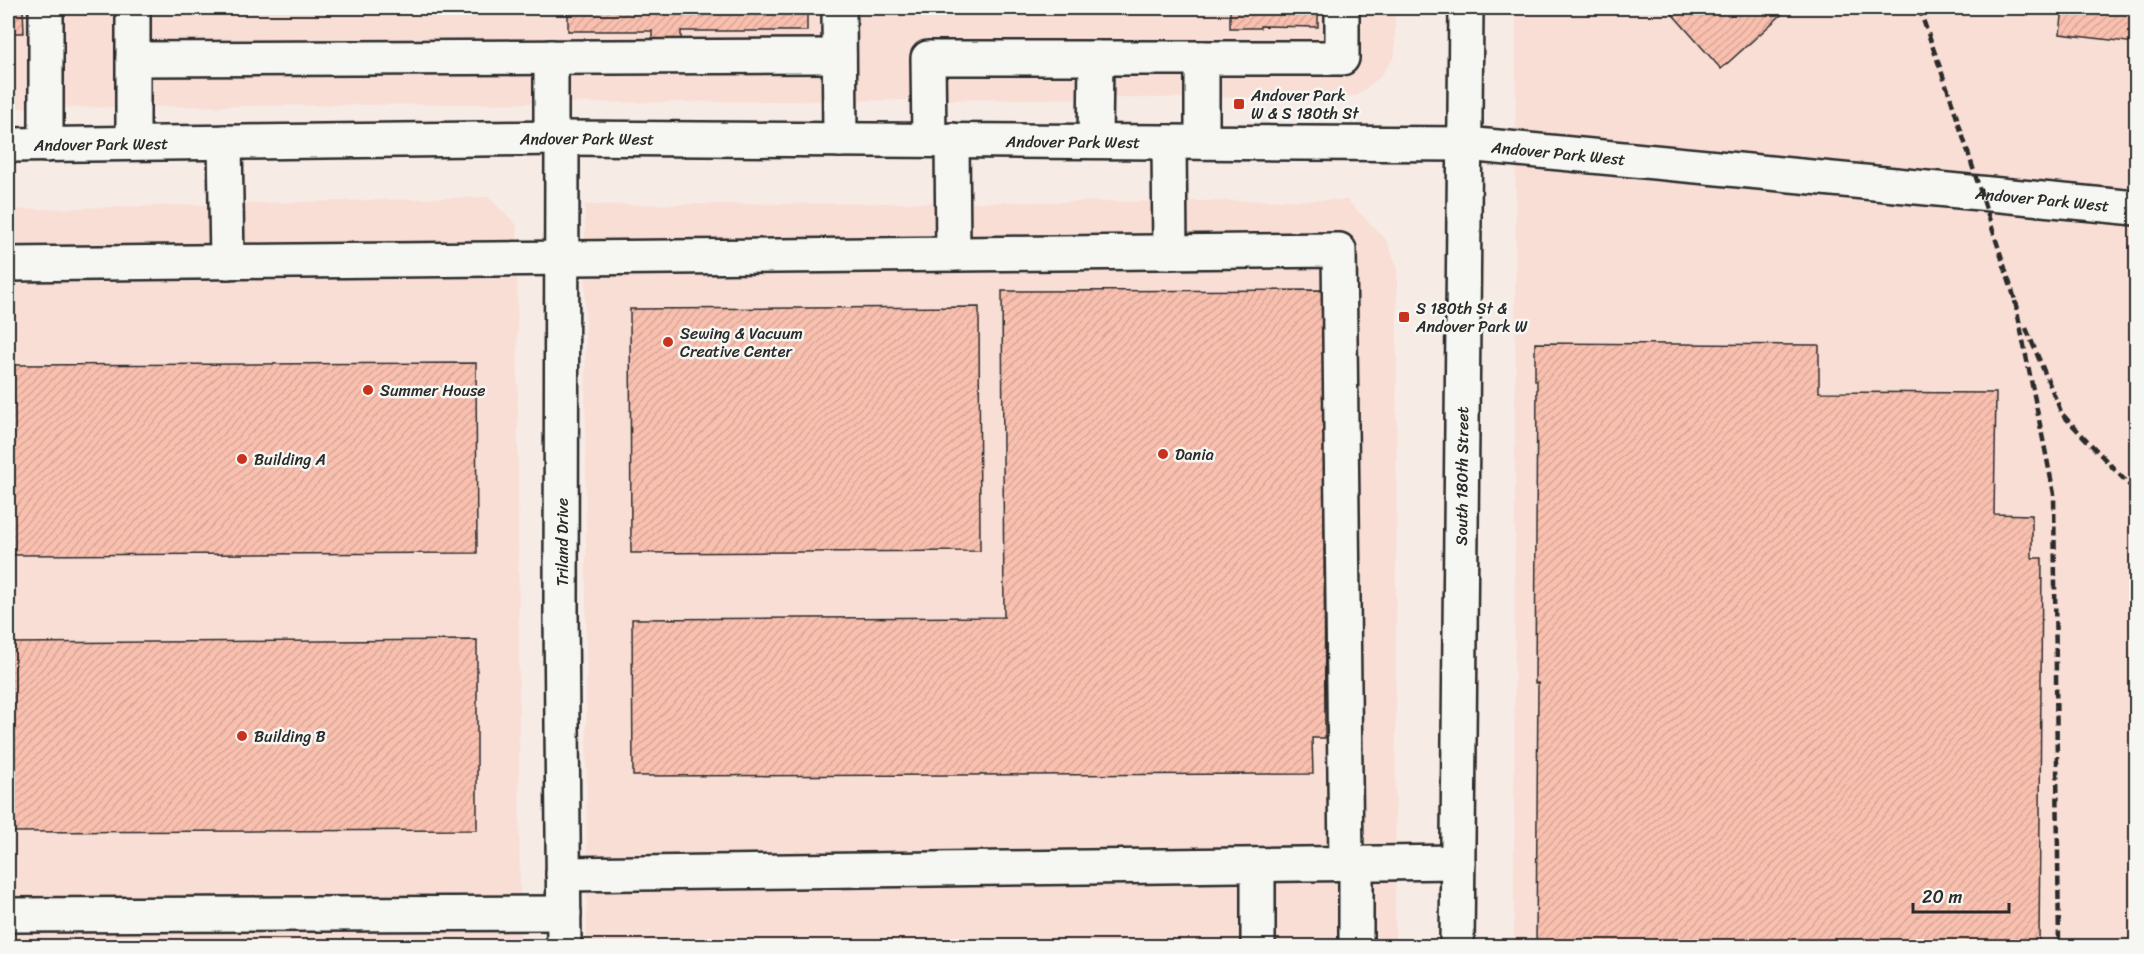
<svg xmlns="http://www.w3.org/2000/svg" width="2144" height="954" viewBox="0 0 2144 954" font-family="Sriracha,sans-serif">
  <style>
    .built { fill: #f8ded5 }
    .building { fill: url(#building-hatch); stroke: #2b2b2b; stroke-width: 1.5 }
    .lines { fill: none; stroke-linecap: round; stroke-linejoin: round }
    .minor-casing { stroke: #2b2b2b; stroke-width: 38 }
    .major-casing { stroke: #2b2b2b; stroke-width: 38 }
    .minor { stroke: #f6f6f2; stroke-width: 33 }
    .major { stroke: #f6f6f2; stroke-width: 33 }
    .rail { stroke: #2b2b2b; stroke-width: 4.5; stroke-dasharray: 9 4.5; stroke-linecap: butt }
    .poi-dot { fill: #c8321e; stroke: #f6f6f2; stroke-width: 2 }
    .labels { text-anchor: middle; stroke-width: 5; stroke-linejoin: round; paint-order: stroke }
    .poi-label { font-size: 16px; fill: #2b2b2b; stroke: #f6f6f2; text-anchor: start }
    .street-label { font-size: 16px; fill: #2b2b2b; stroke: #f6f6f2 }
  </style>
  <defs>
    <pattern id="building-hatch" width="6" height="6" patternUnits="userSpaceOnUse" patternTransform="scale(1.5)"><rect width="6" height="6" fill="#f9c0af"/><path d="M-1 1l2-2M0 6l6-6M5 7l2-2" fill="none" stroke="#d6a597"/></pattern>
  </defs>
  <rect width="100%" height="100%" fill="#f7ebe5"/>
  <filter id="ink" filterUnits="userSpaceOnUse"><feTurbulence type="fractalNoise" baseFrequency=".0167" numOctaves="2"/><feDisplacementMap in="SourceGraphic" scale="12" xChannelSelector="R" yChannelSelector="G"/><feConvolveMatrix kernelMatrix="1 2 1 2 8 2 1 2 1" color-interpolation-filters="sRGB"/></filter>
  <g filter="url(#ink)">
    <g class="built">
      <path d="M 8,8 L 1395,8 L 1395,55 L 1380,77 L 1356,96 L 8,108 Z"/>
      <path d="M 1516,8 L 2136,8 L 2136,946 L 1514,946 Z"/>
      <path d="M 488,197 L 517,225 L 520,946 L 8,946 L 8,210 Z"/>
      <path d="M 1347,200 L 1386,240 L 1397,266 L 1395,946 L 587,946 L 585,205 Z"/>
    </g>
    <g class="building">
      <path d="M 8,8 L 23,8 L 24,33 L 8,33 Z"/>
      <path d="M 568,8 L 807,8 L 807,31 L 681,31 L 681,39 L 652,39 L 652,31 L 568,31 Z"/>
      <path d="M 1230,8 L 1318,8 L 1318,27 L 1260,26 L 1260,28 L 1230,28 Z"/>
      <path d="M 1667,8 L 1789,8 L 1721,69 Z"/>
      <path d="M 2063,8 L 2136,8 L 2136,43 L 2060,34 Z"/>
      <path d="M 1323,290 L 1325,738 L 1312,738 L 1313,774 L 633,776 L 632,619 L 1004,617 L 1002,291 Z"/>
      <path d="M 979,307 L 980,551 L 631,553 L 630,309 Z"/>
      <path d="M 1535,343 L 1819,345 L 1819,392 L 1996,393 L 1994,514 L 2032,515 L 2032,558 L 2042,558 L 2039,946 L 1536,946 L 1538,683 L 1535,683 L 1537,380 L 1535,380 Z"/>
      <path d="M 476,363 L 477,553 L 8,555 L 8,365 Z"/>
      <path d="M 477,640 L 477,830 L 8,832 L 8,643 Z"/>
    </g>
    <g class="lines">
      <defs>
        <g id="minor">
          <path d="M 46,8 L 46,145"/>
          <path d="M 133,8 L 133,143"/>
          <path d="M 839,8 L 840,140"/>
          <path d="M 551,57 L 551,138"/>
          <path d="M 133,59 L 839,56"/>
          <path d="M 562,138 L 561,613 L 564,946"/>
          <path d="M 929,140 L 928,58 L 1342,58 L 1342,8"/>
          <path d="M 952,140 L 953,254"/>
          <path d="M 1095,141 L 1096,58"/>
          <path d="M 225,142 L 227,262"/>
          <path d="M 1169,142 L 1170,252"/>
          <path d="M 1202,142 L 1202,58"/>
          <path id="s1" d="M 8,145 L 562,138 L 1466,144 L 2136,208"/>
          <path d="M 8,264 L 1339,250 L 1346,864"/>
          <path d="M 1356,863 L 1356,946"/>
          <path d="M 1258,865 L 1258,946"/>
          <path d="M 563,874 L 1458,862"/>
          <path d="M 8,915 L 564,913"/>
        </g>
        <g id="major">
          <path id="s2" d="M 1457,946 L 1466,8"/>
        </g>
      </defs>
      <use href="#minor" class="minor-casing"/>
      <use href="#major" class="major-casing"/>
      <use href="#minor" class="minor"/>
      <use href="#major" class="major"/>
      <g class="rail">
        <path d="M 1919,8 L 1949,93 L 2018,309"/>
        <path d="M 2015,301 L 2054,494 L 2059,946"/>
        <path d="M 2026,328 L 2062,414 L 2136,492"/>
      </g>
    </g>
  </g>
  <g class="poi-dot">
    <rect x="1233" y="98" width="12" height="12" rx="3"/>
    <rect x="1398" y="311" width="12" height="12" rx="3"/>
    <circle cx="668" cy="342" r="6"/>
    <circle cx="368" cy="390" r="6"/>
    <circle cx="1163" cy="454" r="6"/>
    <circle cx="242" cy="459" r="6"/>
    <circle cx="242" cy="736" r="6"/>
  </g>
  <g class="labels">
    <g class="poi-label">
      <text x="1251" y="101">Andover Park<tspan x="1251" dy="18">W &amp; S 180th St</tspan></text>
      <text x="1416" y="314">S 180th St &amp;<tspan x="1416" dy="18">Andover Park W</tspan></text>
      <text x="680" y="339">Sewing &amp; Vacuum<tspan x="680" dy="18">Creative Center</tspan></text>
      <text x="380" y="396">Summer House</text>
      <text x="1175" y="460">Dania</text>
      <text x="254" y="465">Building A</text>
      <text x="254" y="742">Building B</text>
    </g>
    <g class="street-label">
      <text dy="6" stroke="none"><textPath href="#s1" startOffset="579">Andover Park West</textPath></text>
      <text dy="6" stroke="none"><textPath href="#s1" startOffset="1065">Andover Park West</textPath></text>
      <text dy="6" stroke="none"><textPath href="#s1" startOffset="93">Andover Park West</textPath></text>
      <text dy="6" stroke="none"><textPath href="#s1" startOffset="1551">Andover Park West</textPath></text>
      <text dy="6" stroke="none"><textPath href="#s1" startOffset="2037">Andover Park West</textPath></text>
      <text dy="6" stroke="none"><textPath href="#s2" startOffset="470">South 180th Street</textPath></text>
      <text transform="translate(562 542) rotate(-90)" y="6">Triland Drive</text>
    </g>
  </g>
  <rect width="2144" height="954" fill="none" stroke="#f6f6f2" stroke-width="30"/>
  <rect x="15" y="15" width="2114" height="924" fill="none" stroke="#2b2b2b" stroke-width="2" filter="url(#ink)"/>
  <path d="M1913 903v9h96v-9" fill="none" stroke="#2b2b2b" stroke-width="3"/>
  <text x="1922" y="903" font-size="18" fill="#2b2b2b" stroke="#f6f6f2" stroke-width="4.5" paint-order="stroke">20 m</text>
</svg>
